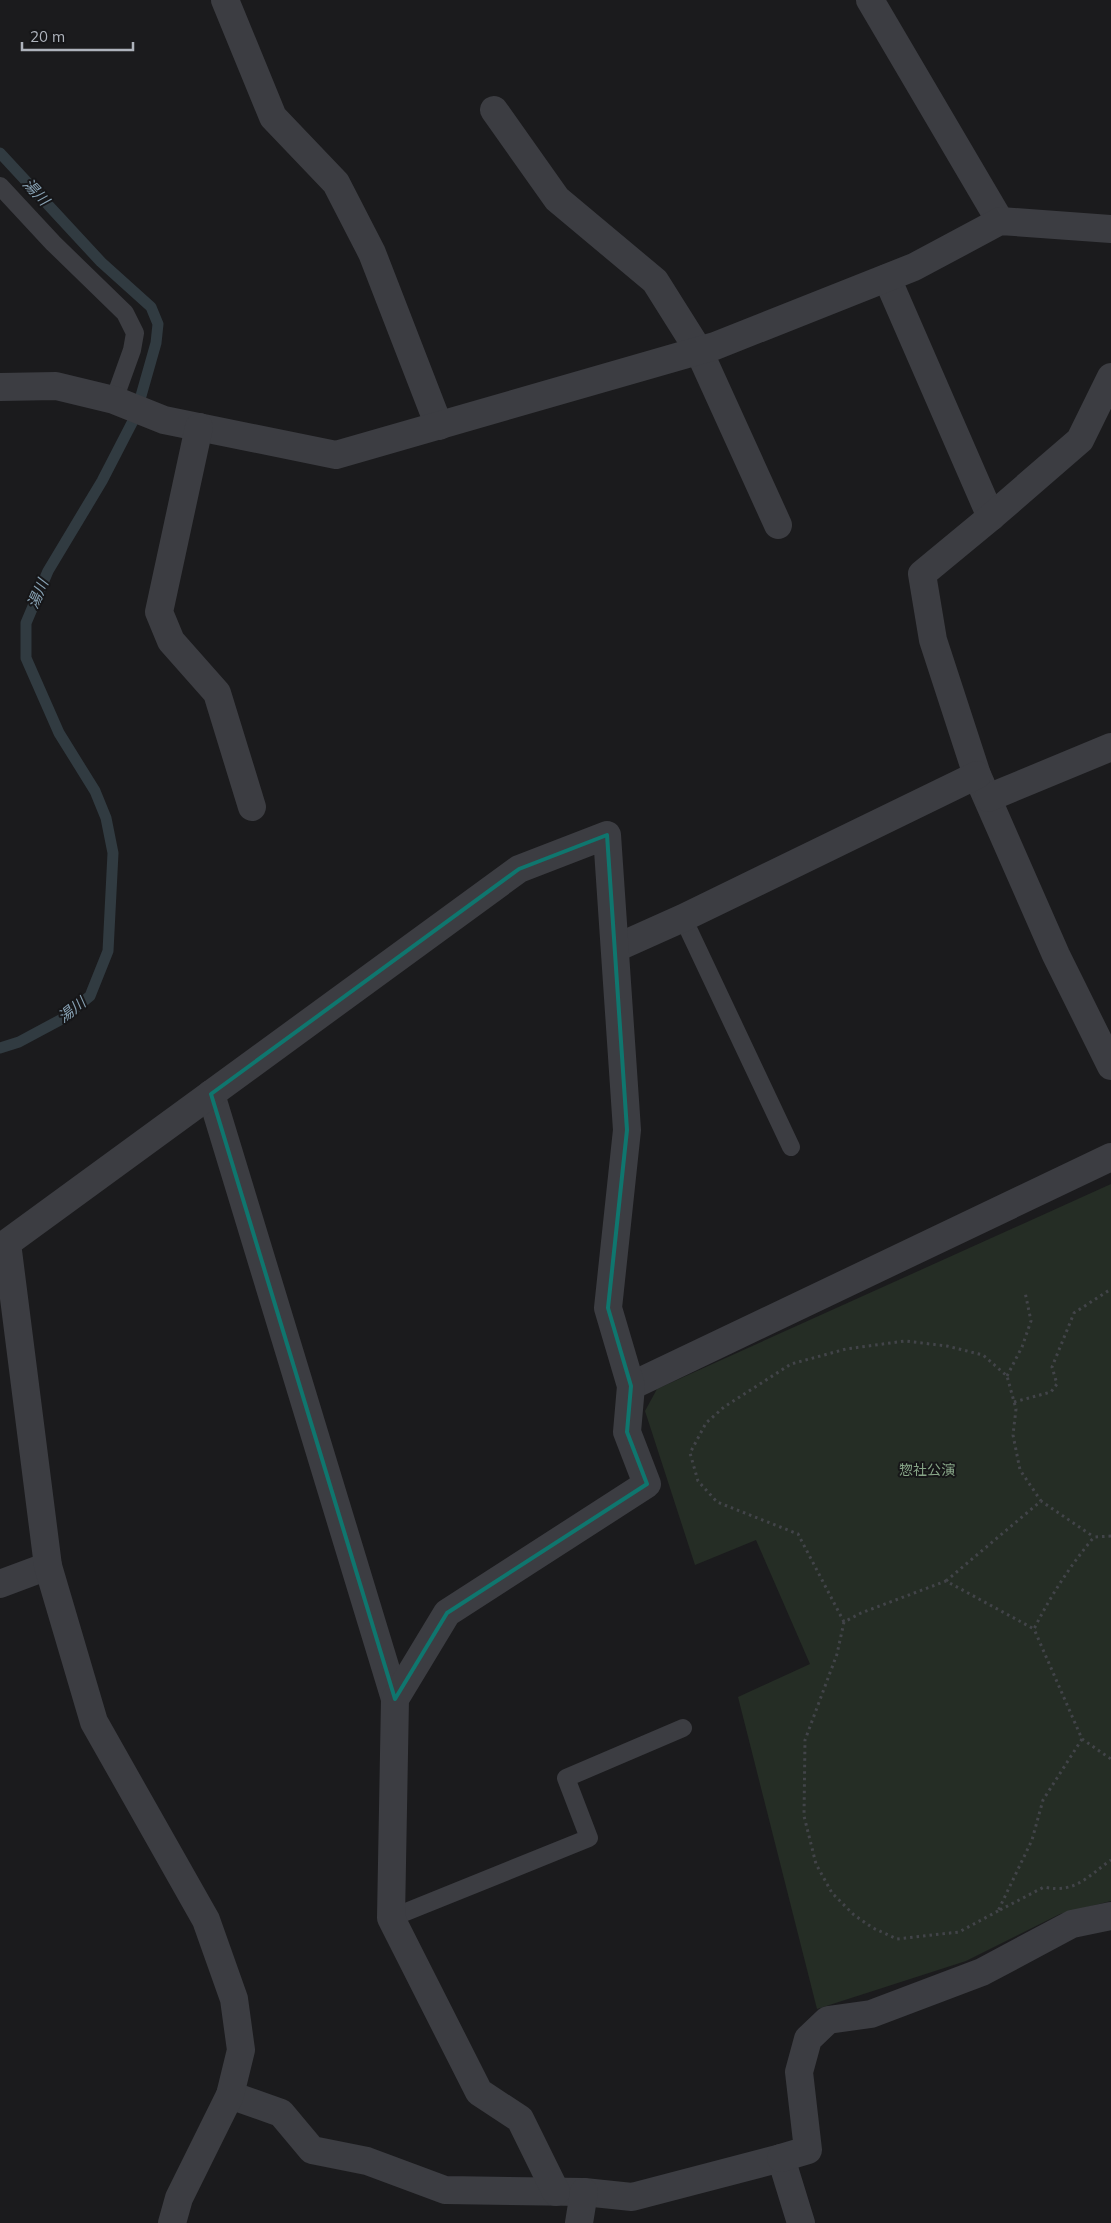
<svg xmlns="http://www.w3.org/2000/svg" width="1111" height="2223" viewBox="0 0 1111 2223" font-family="Mulish,'Noto Sans JP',sans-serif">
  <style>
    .green { fill: #252d25 }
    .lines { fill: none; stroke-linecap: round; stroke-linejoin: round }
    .stream { stroke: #313b41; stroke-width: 11 }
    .path { stroke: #424449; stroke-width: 3; stroke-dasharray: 2.5 4; stroke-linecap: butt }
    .service { stroke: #3c3d42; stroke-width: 18 }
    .minor { stroke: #3c3d42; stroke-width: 28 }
    .marked { fill: none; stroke: #0f766e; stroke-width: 4; stroke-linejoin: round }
    .labels { text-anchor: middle; stroke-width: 4; stroke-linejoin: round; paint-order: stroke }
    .park-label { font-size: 14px; fill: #87a587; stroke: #161618 }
    .water-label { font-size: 15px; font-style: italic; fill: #88a2b4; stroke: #161618 }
  </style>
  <rect width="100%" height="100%" fill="#1b1b1d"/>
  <path class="green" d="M 1111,1184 L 1111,1901 L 1060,1914 L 966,1961 L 817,2009 L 738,1697 L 810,1664 L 756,1540 L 695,1565 L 645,1411 L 657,1389 Z"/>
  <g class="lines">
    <path class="stream" d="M 0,153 L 101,262 L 151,307 L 158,324 L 156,343 L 135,417 L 102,481 L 48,571 L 26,623 L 26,658 L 59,733 L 95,791 L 106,818 L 113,853 L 108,951 L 90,996 L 62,1019 L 19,1042 L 0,1048"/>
    <g class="path">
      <path d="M 1007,1376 L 1022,1347 L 1031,1321 L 1025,1292"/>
      <path d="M 1014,1402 L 1051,1392 L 1057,1384 L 1052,1367 L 1074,1313 L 1111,1289"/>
      <path d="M 1111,1536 L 1094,1537 C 1070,1566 1051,1595 1034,1629 L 1082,1739 L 1111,1759"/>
      <path d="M 946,1581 L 1041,1501 L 1094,1537"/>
      <path d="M 844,1622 L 798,1534 L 717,1502 L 698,1481 L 690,1453 L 706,1423 L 724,1407 L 791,1364 L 846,1349 L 905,1341 L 947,1346 L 983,1355 L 1007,1376 L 1016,1409 L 1013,1435 L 1020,1470 L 1041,1501"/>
      <path d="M 1082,1739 L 1043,1800 L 1032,1840 L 998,1911 L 1044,1887 C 1075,1894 1088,1876 1111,1860"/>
      <path d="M 998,1911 L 959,1932 L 897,1939 L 873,1928 L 854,1915 L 832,1893 L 816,1864 L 804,1816 L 805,1740 L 837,1654 L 844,1622 L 861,1613 L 946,1581 L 1034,1629"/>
    </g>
    <g class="service">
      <path d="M 0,186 L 53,243 L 125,313 L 135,333 L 132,350 L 114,400"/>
      <path d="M 683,918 L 791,1147"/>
      <path d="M 391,1918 L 589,1838 L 566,1778 L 683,1728"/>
    </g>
    <g class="minor">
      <path d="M 225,0 L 273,117 L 336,183 L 372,253 L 439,426"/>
      <path d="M 870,0 L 1000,221"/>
      <path d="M 494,110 L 557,199 L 655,281 L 699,351 L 778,525"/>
      <path d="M 887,278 L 991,517"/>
      <path d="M 1111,377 L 1080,440 L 991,517 L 922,574 L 933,640 L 977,775 L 1056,955 L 1111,1066"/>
      <path d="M 0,387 L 56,386 L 114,400 L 164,420 L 336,455 L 715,346 L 914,267 L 1000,221 L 1111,229"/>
      <path d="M 199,427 L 159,612 L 171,641 L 217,693 L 252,807"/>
      <path d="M 988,798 L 1111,747"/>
      <path d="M 616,948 L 683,918 L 977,775"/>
      <path d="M 211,1094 L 395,1699"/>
      <path d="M 631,1386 L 1111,1157"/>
      <path d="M 0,1584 L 48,1566"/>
      <path d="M 230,2095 L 281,2113 L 312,2150 L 367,2161 L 445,2190 L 584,2192 L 632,2197 L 781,2158 L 801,2223"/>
      <path d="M 781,2158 L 808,2150 L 799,2072 L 808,2039 L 828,2020 L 871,2014 L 982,1972 L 1072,1924 L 1111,1916"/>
      <path d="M 172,2223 L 179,2198 L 230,2095 L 241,2050 L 234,1999 L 206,1920 L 94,1722 L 48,1566 L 7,1243 L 519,869 L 607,835 L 627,1130 L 608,1308 L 631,1386 L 627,1432 L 647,1484 L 447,1613 L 395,1699 L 391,1918 L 479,2092 L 520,2119 L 556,2192"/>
      <path d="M 579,2223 L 584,2192"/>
    </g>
  </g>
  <path class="marked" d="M 607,835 L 627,1130 L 608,1308 L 631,1386 L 627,1432 L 647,1484 L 447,1613 L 395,1699 L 211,1094 L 519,869 Z"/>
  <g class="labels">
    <g class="park-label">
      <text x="927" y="1475">惣社公演</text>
    </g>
    <g class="water-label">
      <text transform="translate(36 192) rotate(47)" y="5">湯川</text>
      <text transform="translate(38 594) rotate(-67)" y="5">湯川</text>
      <text transform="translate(72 1010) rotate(-38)" y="5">湯川</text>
    </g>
  </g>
  <path d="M22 42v8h111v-8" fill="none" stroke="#aeb3bc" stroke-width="2.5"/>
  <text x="30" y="42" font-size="15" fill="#aeb3bc" stroke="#161618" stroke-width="4" paint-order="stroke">20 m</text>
</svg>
